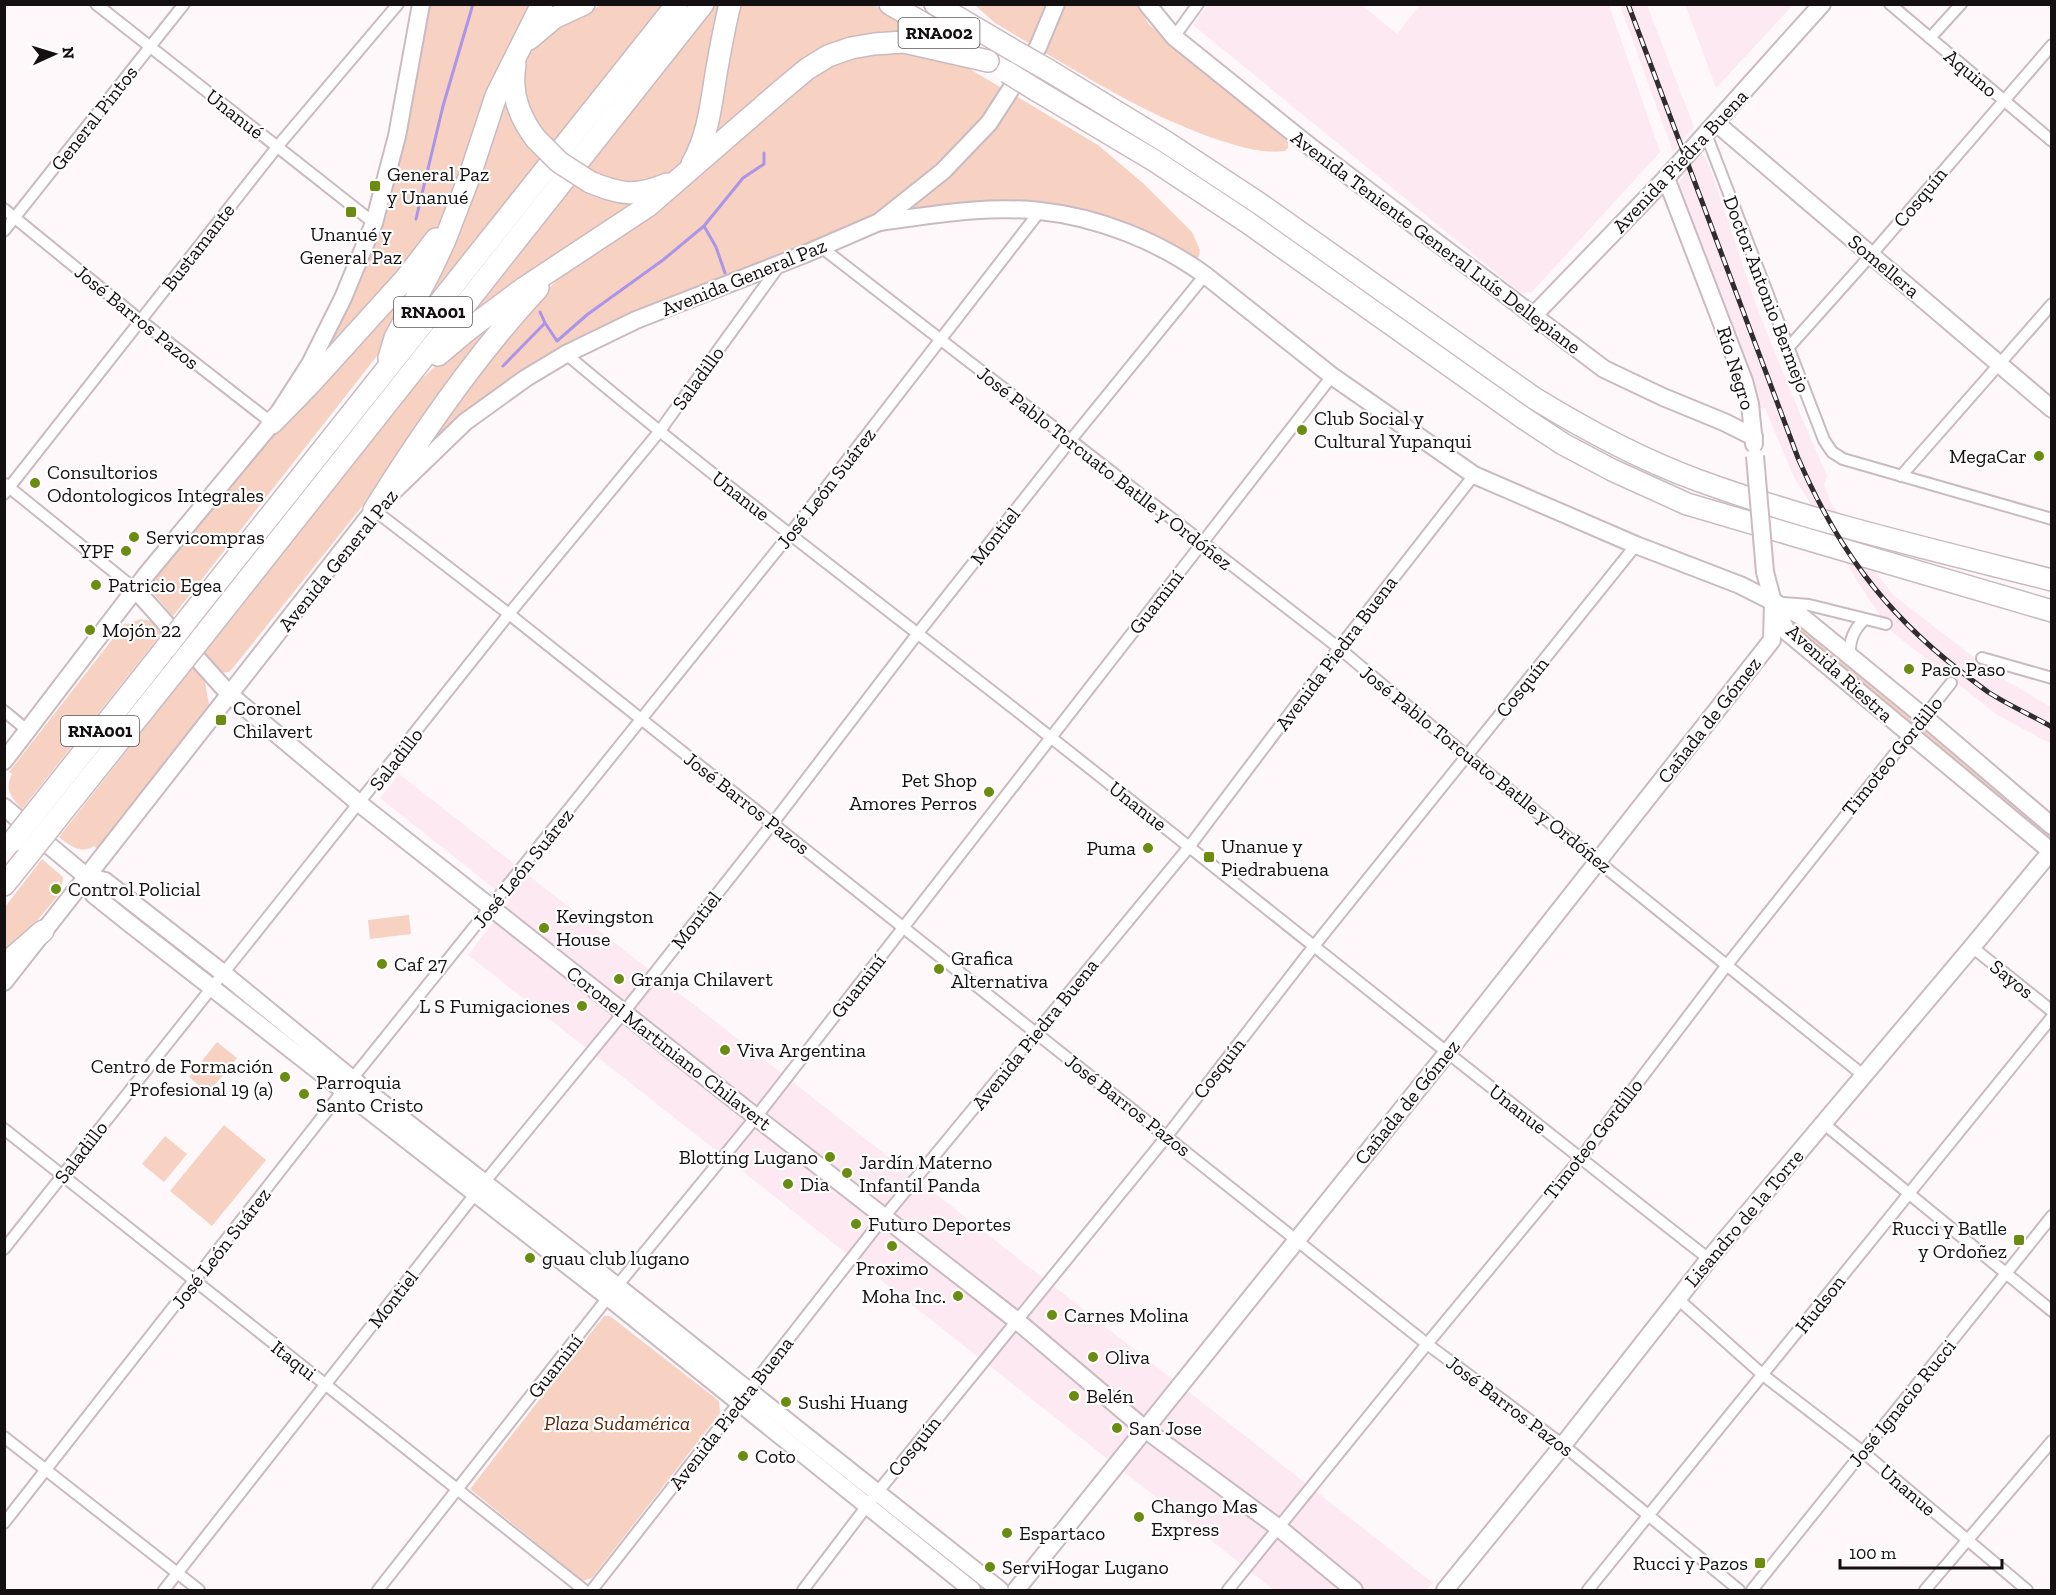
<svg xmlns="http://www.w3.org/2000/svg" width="2056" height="1595" viewBox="0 0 2056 1595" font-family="'Zilla Slab',serif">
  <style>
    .built { fill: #fde9f1 }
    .green { fill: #f7d1c1 }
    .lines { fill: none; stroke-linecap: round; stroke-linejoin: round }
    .stream { stroke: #ab95e8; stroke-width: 3 }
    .street-casing { stroke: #cabac1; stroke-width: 14 }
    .secondary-casing { stroke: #cabac1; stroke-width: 20 }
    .highway-casing { stroke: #cabac1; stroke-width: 24 }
    .street { stroke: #fff; stroke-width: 10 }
    .secondary { stroke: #fff; stroke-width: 16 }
    .highway { stroke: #fff; stroke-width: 21 }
    .rail-casing { stroke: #312c2e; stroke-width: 5 }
    .rail { stroke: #fff; stroke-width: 3; stroke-dasharray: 9; stroke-linecap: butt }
    .secondary-bridge-casing { stroke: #cabac1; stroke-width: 20; stroke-linecap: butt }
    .highway-bridge-casing { stroke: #cabac1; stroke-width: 24; stroke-linecap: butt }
    .secondary-bridge { stroke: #fff; stroke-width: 16 }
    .highway-bridge { stroke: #fff; stroke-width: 21 }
    .poi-dot { fill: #6a8c10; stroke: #fff; stroke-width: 2 }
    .labels { text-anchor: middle; stroke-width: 4.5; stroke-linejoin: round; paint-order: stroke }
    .shield { fill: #fff; stroke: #5a5758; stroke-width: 1.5 }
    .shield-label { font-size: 18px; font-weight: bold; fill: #140f11 }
    .street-label { font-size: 20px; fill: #140f11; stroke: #fff }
    .poi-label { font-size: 20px; fill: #140f11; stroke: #fff; text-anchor: start }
    .park-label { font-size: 20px; font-style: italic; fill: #5c2408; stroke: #fff }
  </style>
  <rect width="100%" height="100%" fill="#fff8fb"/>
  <g class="built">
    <path d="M 1209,4 L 1362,5 L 1397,34 L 1420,5 L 1609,5 L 1660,152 L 1532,292 L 1521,293 L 1193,25 Z"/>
    <path d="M 1685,4 L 1793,4 L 1793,5 L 1716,88 Z"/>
    <path d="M 1620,5 L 1647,5 L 1692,122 L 1694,127 L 1673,152 Z"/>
    <path d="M 1702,155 L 1705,157 L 1709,165 L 1759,313 L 1790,390 L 1827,476 L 1824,485 L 1830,501 L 1880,578 L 1893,595 L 1998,676 L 2051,707 L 2051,744 L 1996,714 L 1891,631 L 1861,587 L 1793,475 L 1765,408 L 1760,408 L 1676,187 L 1698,156 Z"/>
    <path d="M 399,774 L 1433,1583 L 1426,1590 L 1274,1590 L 468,955 L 510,901 L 380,798 Z"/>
  </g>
  <g class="green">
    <path d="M 428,5 L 536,5 L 453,199 L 424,250 L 317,367 L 335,331 Z"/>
    <path d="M 602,5 L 664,5 L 553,143 L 532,118 L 527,105 L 522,81 L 525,59 L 529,49 L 568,18 Z"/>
    <path d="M 713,5 L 724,5 L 703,119 L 688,157 L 673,172 L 663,177 L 642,183 L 617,182 L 582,167 Z"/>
    <path d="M 739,5 L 874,5 L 940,42 L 873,37 L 714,137 Z"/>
    <path d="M 975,5 L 1049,5 L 1030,44 L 995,23 Z"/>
    <path d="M 1063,5 L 1138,5 L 1148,23 L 1170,44 L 1288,138 L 1288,148 L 1285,151 C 1263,154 1242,147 1222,141 C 1157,120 1100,85 1042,51 Z"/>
    <path d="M 900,46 L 935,53 L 968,68 L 1005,90 L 985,117 L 937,168 L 876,216 L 559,352 L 476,403 L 404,471 L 531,306 L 565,272 L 811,73 L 856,53 Z"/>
    <path d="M 504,93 C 511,125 518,135 540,159 L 409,324 Z"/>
    <path d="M 1016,96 L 1098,145 L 1144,184 L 1192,232 L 1200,250 L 1199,257 L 1194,259 L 1091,215 L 899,215 Z"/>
    <path d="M 569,183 C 596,198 613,201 642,202 L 440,347 Z"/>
    <path d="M 433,252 L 398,319 L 377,356 L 173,616 L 153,593 L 152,582 L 278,428 Z"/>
    <path d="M 519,298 L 384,479 L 233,668 L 229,672 L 218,673 L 201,653 L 410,390 L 450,352 Z"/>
    <path d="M 1773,602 L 2051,826 L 2051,852 L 1787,632 Z"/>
    <path d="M 141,619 L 152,621 L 162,633 L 22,809 C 11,797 4,790 12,774 L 9,772 L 125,623 L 127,624 Z"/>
    <path d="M 193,667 L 205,682 L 209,704 L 211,706 L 97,849 L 94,846 C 81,855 69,845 59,837 Z"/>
    <path d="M 42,859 L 63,877 L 62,885 L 58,881 L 50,892 L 54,895 L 59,890 L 61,892 L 5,959 L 5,907 Z"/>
    <path d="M 409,915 L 411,934 L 370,939 L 368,920 Z"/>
    <path d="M 217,1042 L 237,1058 L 208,1093 L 189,1077 Z"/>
    <path d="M 224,1125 L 266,1160 L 212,1226 L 170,1191 Z"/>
    <path d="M 165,1136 L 187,1154 L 164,1182 L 142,1164 Z"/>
    <path d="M 604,1316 L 610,1316 L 719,1401 L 720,1413 L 592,1578 L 583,1581 L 470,1489 Z"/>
  </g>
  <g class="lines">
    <g class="stream">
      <path d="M 416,219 L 443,106 L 473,4"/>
      <path d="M 704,226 L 716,247 L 725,273"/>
      <path d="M 540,312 L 545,323"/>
      <path d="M 503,366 L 545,323 L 557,341 L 588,314 L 663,260 L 704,226 L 743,178 L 764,164 L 764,153"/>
    </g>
    <defs>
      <g id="street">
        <path d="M 96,4 L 374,223"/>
        <path d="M 1890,4 L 2052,141"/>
        <path d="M 1174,37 L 1198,4"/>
        <path d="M 1930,38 L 1961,4"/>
        <path d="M 1706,134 L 1824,440 L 1832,452 L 1843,459 L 2052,519"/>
        <path d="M 4,209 L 140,320 L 272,423"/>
        <path d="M 4,231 L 184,4"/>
        <path d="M 821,247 L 1339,648 L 1467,756 L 1863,1075"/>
        <path d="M 1788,348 L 1871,255 L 2052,45"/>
        <path d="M 566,354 C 723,486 888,609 1049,736 C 1269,909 1487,1086 1709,1259"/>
        <path d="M 1901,476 L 2052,304"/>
        <path d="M 5,484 L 135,589"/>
        <path d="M 4,494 L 277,147 L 398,4"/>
        <path d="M 374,510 L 509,614 L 1427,1344 L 1563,1445 L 1739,1590"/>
        <path d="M 1783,603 L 1809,605 L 1886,624"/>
        <path d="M 1850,656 C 1849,641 1853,630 1864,620"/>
        <path d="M 1982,658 L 2052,678"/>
        <path d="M 4,711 L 27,730"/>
        <path d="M 1972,947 L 2052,1011"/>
        <path d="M 1823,1123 L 2052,1311"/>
        <path d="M 4,1129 L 584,1590"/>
        <path d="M 4,1249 L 509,614 L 659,432 L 779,266"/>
        <path d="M 1678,1299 L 1763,1375 L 1863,1452 L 2027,1590"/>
        <path d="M 4,1437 L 199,1590"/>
        <path d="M 4,1523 L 352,1079 L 790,534 L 1040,211"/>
        <path d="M 164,1590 L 483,1184 L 624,1012 L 773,823 L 918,633 L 1070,441 L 1205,275"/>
        <path d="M 378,1590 L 617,1286 L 756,1117 L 1332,376"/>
        <path d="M 592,1590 L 884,1217 L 1189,847 L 1339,648 L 1474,475"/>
        <path d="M 803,1590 L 876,1494 L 1167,1136 L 1314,946 L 1636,545"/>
        <path d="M 1228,1590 L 1427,1344 L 1580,1159 L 1727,965 L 1951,683"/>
        <path d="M 1588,1590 L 2052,1017"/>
        <path d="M 1752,1590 L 2052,1216"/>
        <path d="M 1925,1590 L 2052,1441"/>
      </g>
      <g id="secondary">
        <path d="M 1147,4 L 1174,37 L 1312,148 L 1604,369 L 1663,397 L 1724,422 L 1754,437"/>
        <path d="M 1716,123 L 2052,409"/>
        <path d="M 1666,178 L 1744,381 L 1750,404 L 1754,444"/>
        <path d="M 880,222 C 932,215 987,205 1040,211 C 1098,217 1158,241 1205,275 L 1332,376 L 1474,475 L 1636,545 L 1740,585 L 1801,616 L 1923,716 L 2052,826"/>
        <path d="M 1534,315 L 1666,178 L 1822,4"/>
        <path d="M 1765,572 L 1773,602 L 1787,632 L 2052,852"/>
        <path d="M 135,589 L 230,695 L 360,804 L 756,1117 L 1016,1320 L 1146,1430 L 1279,1528 L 1354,1590"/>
        <path d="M 4,761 L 146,575 L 272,423 L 310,364 L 343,298 L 374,223 L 397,136 L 421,4"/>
        <path d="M 4,807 L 16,817"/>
        <path d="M 51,847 L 86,876 L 94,895 L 129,923 L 608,1297 L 972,1590"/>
        <path d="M 86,876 L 105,881 L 223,973 L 368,1092 L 617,1286 L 1000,1590"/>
        <path d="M 4,982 L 374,510 L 465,422 L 526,378 L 566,354 L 636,320 L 805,254 L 879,222 L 943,171 L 989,123 L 1038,47 L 1056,4"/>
        <path d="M 1016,1590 L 1447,1053 L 1772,640 L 1773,602"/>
        <path d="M 1445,1590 L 1563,1445 L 1709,1259 L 1972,947 L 2052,850"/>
      </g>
      <g id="highway">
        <path d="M 890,4 L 965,48"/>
        <path d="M 935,4 L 1018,53"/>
        <path d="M 529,39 L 554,18 L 584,4"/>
        <path d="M 515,65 C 510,93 519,117 536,139"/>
        <path d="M 1048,70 L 1166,142 L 1260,204 L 1534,398 C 1586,430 1640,459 1697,480 C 1812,522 1933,550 2052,580"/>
        <path d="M 1036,90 L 1155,161 L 1247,222 L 1522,417 L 1563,444 L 1612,470 L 1687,504 L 2052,611"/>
        <path d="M 692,164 C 708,136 711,105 716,74 C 720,51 724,28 730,4"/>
        <path d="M 590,182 C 621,195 636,197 667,184"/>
        <path d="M 438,355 L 469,329 L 524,288 L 648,206 L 783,89 L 807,69 L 828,56 L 851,48 L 874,44 L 904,42 L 988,61"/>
        <path d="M 389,358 L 395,338 L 431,270 L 445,240 L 470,175 L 496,96 L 542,4"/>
        <path d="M 272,423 L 311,383 L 406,278 L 436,239"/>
        <path d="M 374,510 C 422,433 477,354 538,288"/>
        <path d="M 188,619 L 677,4"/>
        <path d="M 203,636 L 703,4"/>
        <path d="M 35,813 L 165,649"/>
        <path d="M 52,825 L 180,665"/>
        <path d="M 4,885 L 29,854"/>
        <path d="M 4,965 L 43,931"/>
      </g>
    </defs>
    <use href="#street" class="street-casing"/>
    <use href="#secondary" class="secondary-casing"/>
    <use href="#highway" class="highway-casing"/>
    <use href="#street" class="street"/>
    <use href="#secondary" class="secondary"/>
    <use href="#highway" class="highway"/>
    <defs>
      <path id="rail" d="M 1628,4 L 1798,458 C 1836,546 1883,611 1959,670 C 1968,677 1978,685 1988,692 C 2008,705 2031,715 2052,727"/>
    </defs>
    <use href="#rail" class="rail-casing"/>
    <use href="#rail" class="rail"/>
    <defs>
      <path id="secondary-bridge" d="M 1755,456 L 1765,572"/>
      <g id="highway-bridge">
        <path d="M 1018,53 L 1048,70"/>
        <path d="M 1007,72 L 1036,90"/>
        <path d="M 536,139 L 559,162 L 590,182"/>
        <path d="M 165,649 L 188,619"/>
        <path d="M 180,665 L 203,636"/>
        <path d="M 13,841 L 35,813"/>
        <path d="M 29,854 L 52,825"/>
      </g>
    </defs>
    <use href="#secondary-bridge" class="secondary-bridge-casing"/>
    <use href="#highway-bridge" class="highway-bridge-casing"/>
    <use href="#secondary-bridge" class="secondary-bridge"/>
    <use href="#highway-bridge" class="highway-bridge"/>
  </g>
  <g class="poi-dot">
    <rect x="369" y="180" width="12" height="12" rx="3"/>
    <rect x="345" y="206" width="12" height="12" rx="3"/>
    <circle cx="1302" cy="430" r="6"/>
    <circle cx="2039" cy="456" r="6"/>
    <circle cx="35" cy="483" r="6"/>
    <circle cx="134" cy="537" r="6"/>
    <circle cx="126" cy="551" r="6"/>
    <circle cx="96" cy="585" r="6"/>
    <circle cx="90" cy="630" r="6"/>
    <circle cx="1909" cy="669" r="6"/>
    <rect x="215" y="714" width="12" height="12" rx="3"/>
    <circle cx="989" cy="792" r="6"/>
    <circle cx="1148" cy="848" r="6"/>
    <rect x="1203" y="851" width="12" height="12" rx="3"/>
    <circle cx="56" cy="889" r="6"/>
    <circle cx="544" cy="928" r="6"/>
    <circle cx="382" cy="964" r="6"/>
    <circle cx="939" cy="969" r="6"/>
    <circle cx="619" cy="979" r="6"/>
    <circle cx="582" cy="1006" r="6"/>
    <circle cx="725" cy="1050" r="6"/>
    <circle cx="285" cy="1077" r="6"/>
    <circle cx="304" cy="1094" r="6"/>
    <circle cx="830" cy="1157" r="6"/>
    <circle cx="847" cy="1173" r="6"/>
    <circle cx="788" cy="1184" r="6"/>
    <circle cx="856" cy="1224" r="6"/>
    <rect x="2013" y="1234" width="12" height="12" rx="3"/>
    <circle cx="892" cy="1246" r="6"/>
    <circle cx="530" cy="1258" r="6"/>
    <circle cx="958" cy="1296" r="6"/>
    <circle cx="1052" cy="1315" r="6"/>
    <circle cx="1093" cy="1357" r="6"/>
    <circle cx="1074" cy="1396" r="6"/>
    <circle cx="786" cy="1402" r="6"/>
    <circle cx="1117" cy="1428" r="6"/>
    <circle cx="743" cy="1456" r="6"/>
    <circle cx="1139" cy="1517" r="6"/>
    <circle cx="1007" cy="1533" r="6"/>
    <rect x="1754" y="1557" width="12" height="12" rx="3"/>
    <circle cx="990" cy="1567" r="6"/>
  </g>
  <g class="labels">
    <g class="shield">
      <rect x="898.5" y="18" width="81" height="30" rx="4.5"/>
      <rect x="394" y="297" width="78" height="30" rx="4.5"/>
      <rect x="61" y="716" width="78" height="30" rx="4.5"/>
    </g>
    <g class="shield-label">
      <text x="939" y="39">RNA002</text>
      <text x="433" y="318">RNA001</text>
      <text x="100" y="737">RNA001</text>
    </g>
    <g class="street-label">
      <text transform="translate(1971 73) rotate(40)" y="7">Aquino</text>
      <text transform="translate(235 114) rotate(38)" y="7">Unanué</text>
      <text transform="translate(94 118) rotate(-52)" y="7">General Pintos</text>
      <text transform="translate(1680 161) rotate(-47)" y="7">Avenida Piedra Buena</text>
      <text transform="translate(1920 197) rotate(-50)" y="7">Cosquín</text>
      <text transform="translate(1436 242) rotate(37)" y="7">Avenida Teniente General Luís Dellepiane</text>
      <text transform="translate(198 247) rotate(-52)" y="7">Bustamante</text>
      <text transform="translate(1884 266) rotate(40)" y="7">Somellera</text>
      <text transform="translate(744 277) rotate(-22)" y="7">Avenida General Paz</text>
      <text transform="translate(1767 294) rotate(69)" y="7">Doctor Antonio Bermejo</text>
      <text transform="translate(137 317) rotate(39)" y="7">José Barros Pazos</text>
      <text transform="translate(1736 368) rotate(73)" y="7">Río Negro</text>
      <text transform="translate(698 378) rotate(-54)" y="7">Saladillo</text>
      <text transform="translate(1105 468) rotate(38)" y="7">José Pablo Torcuato Batlle y Ordóñez</text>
      <text transform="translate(826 488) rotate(-52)" y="7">José León Suárez</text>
      <text transform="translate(741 496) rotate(38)" y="7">Unanue</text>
      <text transform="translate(995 536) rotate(-52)" y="7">Montiel</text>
      <text transform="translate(338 560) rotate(-51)" y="7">Avenida General Paz</text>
      <text transform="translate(1156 602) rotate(-52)" y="7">Guaminí</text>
      <text transform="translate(1336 653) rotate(-53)" y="7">Avenida Piedra Buena</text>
      <text transform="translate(1840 673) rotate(42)" y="7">Avenida Riestra</text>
      <text transform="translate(1522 687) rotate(-51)" y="7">Cosquín</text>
      <text transform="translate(1709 720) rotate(-52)" y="7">Cañada de Gómez</text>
      <text transform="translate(1892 756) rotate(-51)" y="7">Timoteo Gordillo</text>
      <text transform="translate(396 759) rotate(-52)" y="7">Saladillo</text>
      <text transform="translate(1486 769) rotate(39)" y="7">José Pablo Torcuato Batlle y Ordóñez</text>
      <text transform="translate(747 803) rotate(38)" y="7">José Barros Pazos</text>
      <text transform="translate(1138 806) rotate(38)" y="7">Unanue</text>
      <text transform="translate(523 868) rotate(-51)" y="7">José León Suárez</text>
      <text transform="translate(696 920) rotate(-52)" y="7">Montiel</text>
      <text transform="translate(2012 979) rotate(39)" y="7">Sayos</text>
      <text transform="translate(858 986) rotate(-52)" y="7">Guaminí</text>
      <text transform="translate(1035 1034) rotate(-51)" y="7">Avenida Piedra Buena</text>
      <text transform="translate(669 1048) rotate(38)" y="7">Coronel Martiniano Chilavert</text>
      <text transform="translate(1219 1068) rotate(-52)" y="7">Cosquín</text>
      <text transform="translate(1407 1102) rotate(-51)" y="7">Cañada de Gómez</text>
      <text transform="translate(1128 1105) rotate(38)" y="7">José Barros Pazos</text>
      <text transform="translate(1518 1109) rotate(38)" y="7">Unanue</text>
      <text transform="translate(1593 1139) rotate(-52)" y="7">Timoteo Gordillo</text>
      <text transform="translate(81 1152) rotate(-52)" y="7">Saladillo</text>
      <text transform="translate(1744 1218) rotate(-50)" y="7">Lisandro de la Torre</text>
      <text transform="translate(221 1248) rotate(-52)" y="7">José León Suárez</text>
      <text transform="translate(393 1299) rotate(-52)" y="7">Montiel</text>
      <text transform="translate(1820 1304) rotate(-52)" y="7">Hudson</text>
      <text transform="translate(294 1360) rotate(38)" y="7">Itaqui</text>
      <text transform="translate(555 1366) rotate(-52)" y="7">Guaminí</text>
      <text transform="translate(1902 1403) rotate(-51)" y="7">José Ignacio Rucci</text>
      <text transform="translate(1510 1406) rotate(37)" y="7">José Barros Pazos</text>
      <text transform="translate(731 1413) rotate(-52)" y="7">Avenida Piedra Buena</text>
      <text transform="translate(914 1446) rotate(-51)" y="7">Cosquín</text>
      <text transform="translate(1908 1490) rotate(41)" y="7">Unanue</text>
    </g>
    <g class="poi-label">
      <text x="387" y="181">General Paz<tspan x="387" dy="23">y Unanué</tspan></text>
      <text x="351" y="241" text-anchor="middle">Unanué y<tspan x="351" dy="23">General Paz</tspan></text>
      <text x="1314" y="425">Club Social y<tspan x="1314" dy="23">Cultural Yupanqui</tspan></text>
      <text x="2027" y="463" text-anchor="end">MegaCar</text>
      <text x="47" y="479">Consultorios<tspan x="47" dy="23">Odontologicos Integrales</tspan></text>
      <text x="146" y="544">Servicompras</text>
      <text x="114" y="558" text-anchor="end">YPF</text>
      <text x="108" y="592">Patricio Egea</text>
      <text x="102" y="637">Mojón 22</text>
      <text x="1921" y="676">Paso Paso</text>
      <text x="233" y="715">Coronel<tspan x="233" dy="23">Chilavert</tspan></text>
      <text x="977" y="787" text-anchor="end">Pet Shop<tspan x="977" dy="23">Amores Perros</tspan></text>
      <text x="1221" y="853">Unanue y<tspan x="1221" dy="23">Piedrabuena</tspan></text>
      <text x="1136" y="855" text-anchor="end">Puma</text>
      <text x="68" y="896">Control Policial</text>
      <text x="556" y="923">Kevingston<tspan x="556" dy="23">House</tspan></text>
      <text x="951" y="965">Grafica<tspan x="951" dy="23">Alternativa</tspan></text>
      <text x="394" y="971">Caf 27</text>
      <text x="631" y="986">Granja Chilavert</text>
      <text x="570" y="1013" text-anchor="end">L S Fumigaciones</text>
      <text x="737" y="1057">Viva Argentina</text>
      <text x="273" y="1073" text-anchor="end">Centro de Formación<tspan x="273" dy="23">Profesional 19 (a)</tspan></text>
      <text x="316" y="1089">Parroquia<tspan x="316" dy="23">Santo Cristo</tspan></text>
      <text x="818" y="1164" text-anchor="end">Blotting Lugano</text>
      <text x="859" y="1169">Jardín Materno<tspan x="859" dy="23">Infantil Panda</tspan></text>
      <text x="800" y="1191">Dia</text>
      <text x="868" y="1231">Futuro Deportes</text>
      <text x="2007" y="1235" text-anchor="end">Rucci y Batlle<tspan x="2007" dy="23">y Ordoñez</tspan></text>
      <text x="542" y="1265">guau club lugano</text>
      <text x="892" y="1275" text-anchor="middle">Proximo</text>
      <text x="946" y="1303" text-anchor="end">Moha Inc.</text>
      <text x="1064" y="1322">Carnes Molina</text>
      <text x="1105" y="1364">Oliva</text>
      <text x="1086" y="1403">Belén</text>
      <text x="798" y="1409">Sushi Huang</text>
      <text x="1129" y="1435">San Jose</text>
      <text x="755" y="1463">Coto</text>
      <text x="1151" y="1513">Chango Mas<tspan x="1151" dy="23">Express</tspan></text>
      <text x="1019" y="1540">Espartaco</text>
      <text x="1748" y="1570" text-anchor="end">Rucci y Pazos</text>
      <text x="1002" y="1574">ServiHogar Lugano</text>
    </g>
    <g class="park-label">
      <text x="617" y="1430">Plaza Sudamérica</text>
    </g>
  </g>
  <rect width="2056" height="1595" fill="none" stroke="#140f11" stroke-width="12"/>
  <g transform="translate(54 54) rotate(86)" stroke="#ffffff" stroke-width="4.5" paint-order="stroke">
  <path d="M0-4.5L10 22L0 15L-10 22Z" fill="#140f11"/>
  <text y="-9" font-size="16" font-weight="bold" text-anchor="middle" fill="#140f11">N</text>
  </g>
  <path d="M1840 1559v9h162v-9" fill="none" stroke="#140f11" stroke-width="3"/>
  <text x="1849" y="1559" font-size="18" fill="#140f11" stroke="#ffffff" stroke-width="4.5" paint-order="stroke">100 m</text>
</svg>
